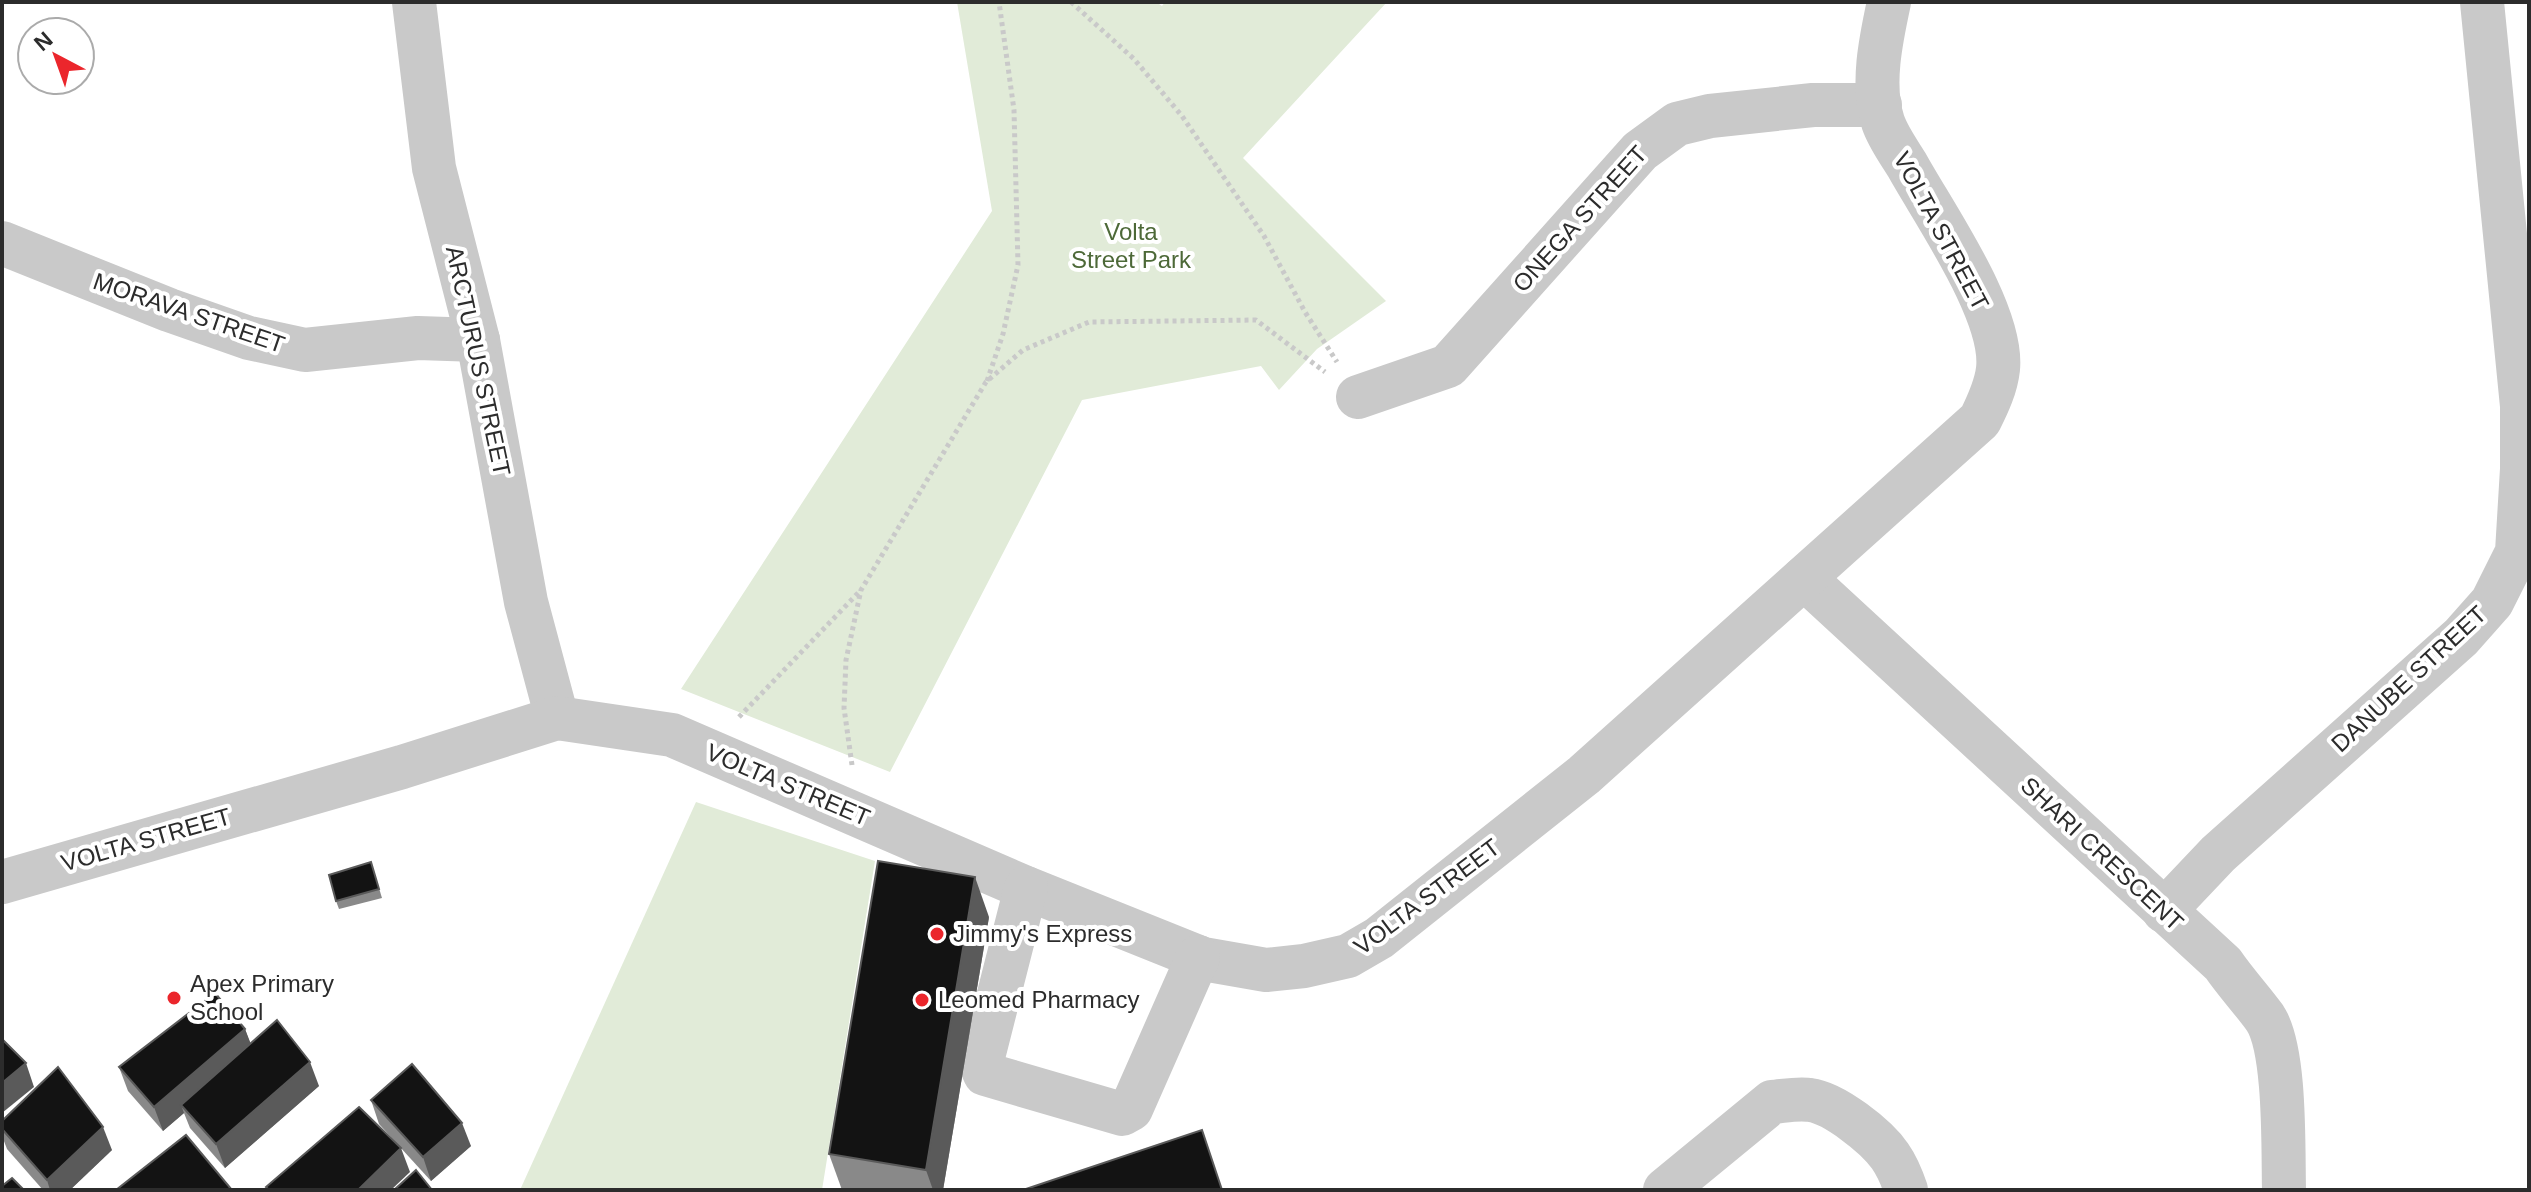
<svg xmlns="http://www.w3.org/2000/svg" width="2531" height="1192" viewBox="0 0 2531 1192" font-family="Helvetica,sans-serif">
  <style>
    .green { fill: #e1ebd8 }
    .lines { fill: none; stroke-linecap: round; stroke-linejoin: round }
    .path { stroke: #c9c9c9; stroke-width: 5; stroke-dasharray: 4 4; stroke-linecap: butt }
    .minor { stroke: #c9c9c9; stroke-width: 44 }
    .wall { fill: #898989 }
    .shaded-wall { fill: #5a5a5a }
    .building { fill: #131313; stroke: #5a5a5a; stroke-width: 2 }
    .poi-dot { fill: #eb262c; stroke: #fff; stroke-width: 3 }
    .labels { text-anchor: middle; stroke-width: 8; stroke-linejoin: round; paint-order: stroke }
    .street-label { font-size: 24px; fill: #2c2c2c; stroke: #fff }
    .park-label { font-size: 24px; fill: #4d6938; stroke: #fff }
    .poi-label { font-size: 24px; fill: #2c2c2c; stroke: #fff; text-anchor: start }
  </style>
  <rect width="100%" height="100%" fill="#fff"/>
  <g class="green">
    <path d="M 957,2 L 1156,2 L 1162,6 L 1165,2 L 1387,2 L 1243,158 L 1386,301 L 1317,349 L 1279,390 L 1261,366 L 1082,400 L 890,772 L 681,689 L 992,211 Z"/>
    <path d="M 696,802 L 875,861 L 822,1190 L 520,1190 Z"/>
  </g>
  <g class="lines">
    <g class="path">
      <path d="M 1071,2 L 1134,59 L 1182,116 L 1264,236 L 1305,312 L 1337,362"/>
      <path d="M 987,381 L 1003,334 L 1018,265 L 1014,110 L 999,2"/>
      <path d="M 739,717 L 860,591"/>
      <path d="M 852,765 L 844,708 L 846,660 L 861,590 L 986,382 L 1023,350 L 1089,322 L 1256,320 L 1325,372"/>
    </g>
    <g class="minor">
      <path d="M 414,2 L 434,168 L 478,340 L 526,602 L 557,718"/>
      <path d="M 2,243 L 169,310 L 249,338 L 305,350 L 418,338 L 478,340"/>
      <path d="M 1358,397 L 1448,366 L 1640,151 L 1677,124 L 1710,116 L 1813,105 L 1880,105"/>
      <path d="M 1804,578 L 2223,964 C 2236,983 2252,1000 2265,1018 C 2286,1050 2283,1149 2284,1190"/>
      <path d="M 2,882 L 402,767 L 557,718 L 672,735 L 1026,888 L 1203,959 L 1266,970 L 1304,966 L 1348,956 L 1379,938 L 1584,775 L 1980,420 C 1988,404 1996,387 1998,369 C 2004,313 1934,214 1907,165 C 1899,152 1888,137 1883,122 C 1871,85 1881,39 1889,2"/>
      <path d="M 1026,888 L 981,1065 L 985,1074 L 1122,1114 L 1131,1109 L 1198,957"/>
      <path d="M 2164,911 L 2218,854 L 2461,637 L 2492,602 L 2517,552 L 2522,469 L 2522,406 L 2482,2"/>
      <path d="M 1665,1190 L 1772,1102 C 1784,1101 1798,1098 1810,1100 C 1834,1103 1876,1136 1890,1156 C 1897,1166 1902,1178 1906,1190"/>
    </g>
  </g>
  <g class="wall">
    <path d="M 371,862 L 382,898 L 339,909 L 336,901 Z"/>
    <path d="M 989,917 L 943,1190 L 842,1190 L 829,1154 Z"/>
    <path d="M 245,1029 L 250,1043 L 319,1086 L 225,1168 L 190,1128 L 184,1113 L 163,1131 L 128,1091 L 119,1067 Z"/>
    <path d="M 371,1100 L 471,1146 L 431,1181 L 379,1124 Z"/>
    <path d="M 2,1121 L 112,1150 L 70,1190 L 43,1190 L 7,1149 L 2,1136 Z"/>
  </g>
  <g class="shaded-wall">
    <path d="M 975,877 L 989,917 L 943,1190 L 933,1190 L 926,1170 Z"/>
    <path d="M 245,1029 L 254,1052 L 181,1105 L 184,1113 L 163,1131 L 154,1107 Z"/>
    <path d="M 310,1062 L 319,1086 L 225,1168 L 216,1144 Z"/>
    <path d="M 26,1063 L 34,1087 L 2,1113 L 2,1083 Z"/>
    <path d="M 462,1123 L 471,1146 L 431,1181 L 423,1157 Z"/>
    <path d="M 103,1127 L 112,1150 L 70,1190 L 50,1190 L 47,1180 Z"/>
    <path d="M 401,1148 L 410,1172 L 391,1190 L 358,1190 Z"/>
  </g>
  <g class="building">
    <path d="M 878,861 L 975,877 L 926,1170 L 829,1154 Z"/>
    <path d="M 371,862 L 379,889 L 336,901 L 329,875 Z"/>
    <path d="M 215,993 L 245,1029 L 154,1107 L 119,1067 Z"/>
    <path d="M 277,1020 L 310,1062 L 216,1144 L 181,1105 Z"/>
    <path d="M 2,1039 L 26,1063 L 2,1083 Z"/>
    <path d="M 412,1064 L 462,1123 L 423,1157 L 371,1100 Z"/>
    <path d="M 58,1067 L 103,1127 L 47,1180 L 2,1129 L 2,1121 Z"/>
    <path d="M 359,1107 L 401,1148 L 358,1190 L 269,1190 L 266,1187 Z"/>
    <path d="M 1202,1130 L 1222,1190 L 1023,1190 Z"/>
    <path d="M 186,1135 L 232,1190 L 116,1190 Z"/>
    <path d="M 416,1170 L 432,1190 L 394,1190 Z"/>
    <path d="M 12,1178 L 24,1190 L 2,1190 L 2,1186 Z"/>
  </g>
  <g class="poi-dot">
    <circle cx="937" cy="934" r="8"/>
    <circle cx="174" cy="998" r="8"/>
    <circle cx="922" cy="1000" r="8"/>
  </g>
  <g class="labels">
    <g class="street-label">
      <text transform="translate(1580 219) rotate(-48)" y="8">ONEGA STREET</text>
      <text transform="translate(1941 231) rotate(62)" y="8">VOLTA STREET</text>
      <text transform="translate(189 313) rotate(19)" y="8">MORAVA STREET</text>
      <text transform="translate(478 361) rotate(78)" y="8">ARCTURUS STREET</text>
      <text transform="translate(2409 679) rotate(-43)" y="8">DANUBE STREET</text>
      <text transform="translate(788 785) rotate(23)" y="8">VOLTA STREET</text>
      <text transform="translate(146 840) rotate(-16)" y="8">VOLTA STREET</text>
      <text transform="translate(2102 854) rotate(43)" y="8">SHARI CRESCENT</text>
      <text transform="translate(1427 897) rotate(-37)" y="8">VOLTA STREET</text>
    </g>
    <g class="park-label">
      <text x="1131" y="240">Volta<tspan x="1131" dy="28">Street Park</tspan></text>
    </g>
    <g class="poi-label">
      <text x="953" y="942">Jimmy's Express</text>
      <text x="190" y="992">Apex Primary<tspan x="190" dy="28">School</tspan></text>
      <text x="938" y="1008">Leomed Pharmacy</text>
    </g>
  </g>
  <rect width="2531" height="1192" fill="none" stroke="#2c2c2c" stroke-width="8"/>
  <g transform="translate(56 56) rotate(319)"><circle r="38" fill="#ffffff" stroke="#ababab" stroke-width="2"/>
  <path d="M0-6L14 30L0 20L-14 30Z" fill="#eb262c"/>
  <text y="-12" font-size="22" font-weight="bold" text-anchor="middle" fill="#2c2c2c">N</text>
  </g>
</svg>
